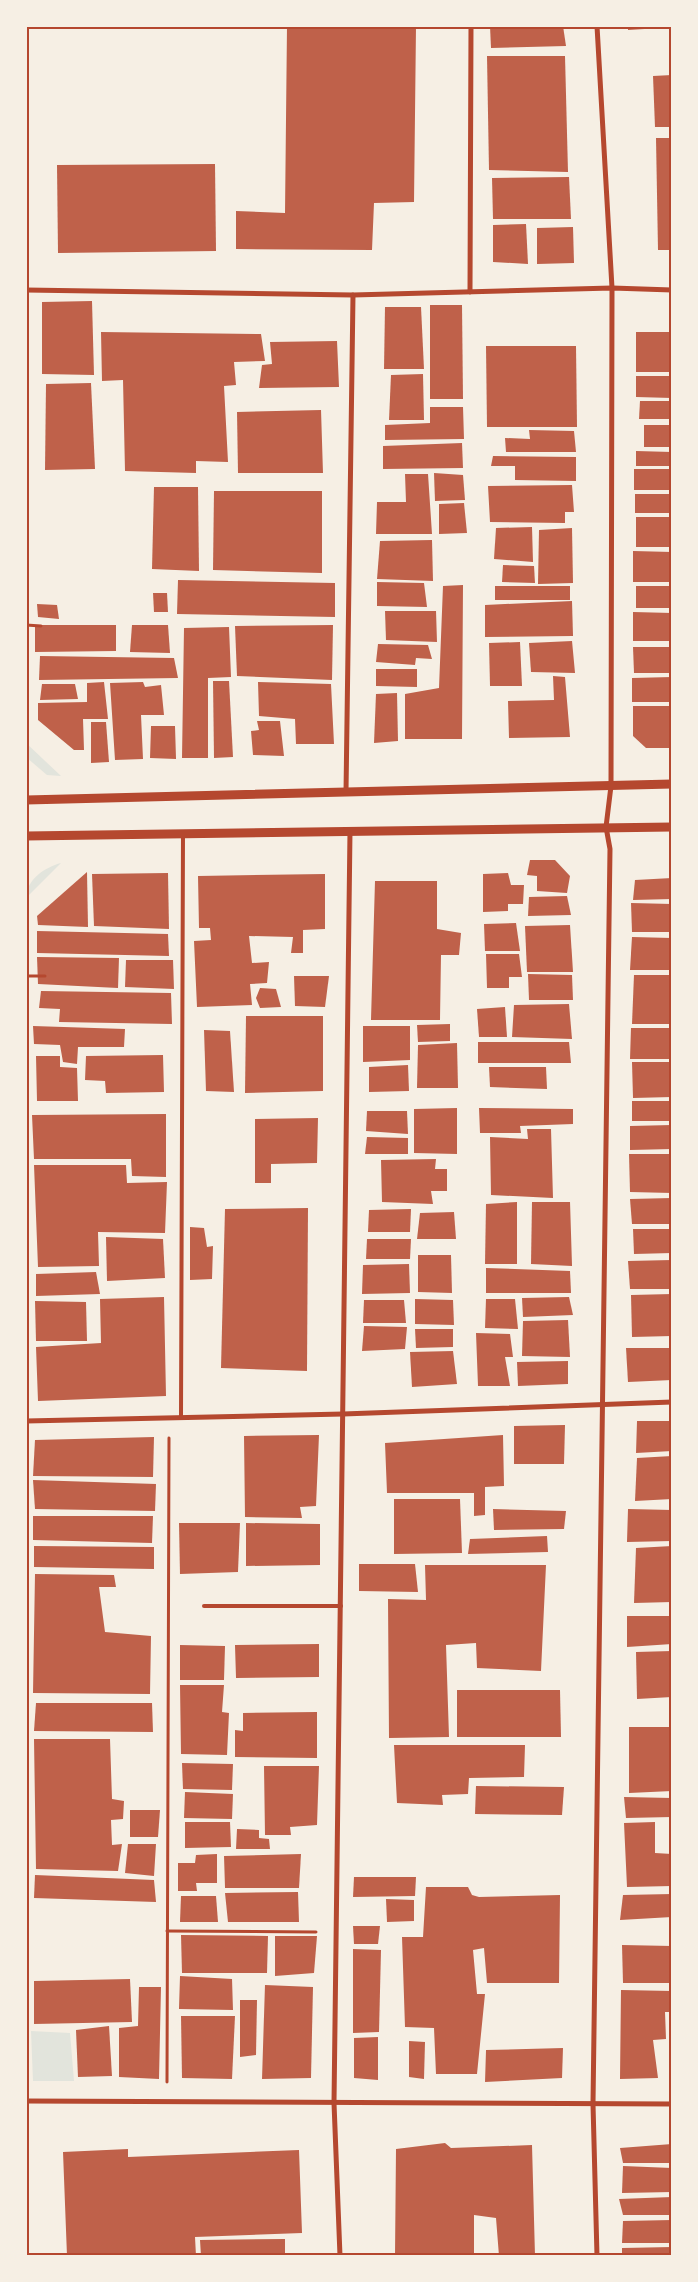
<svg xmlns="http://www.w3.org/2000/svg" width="698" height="2282" viewBox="0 0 698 2282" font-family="'Space Grotesk',sans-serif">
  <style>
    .green { fill: #e2e4dc }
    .building { fill: #bf614a }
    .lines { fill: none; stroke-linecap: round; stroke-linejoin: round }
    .path { stroke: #b5482f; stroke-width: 3 }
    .service { stroke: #b5482f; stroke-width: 4 }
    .minor { stroke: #b5482f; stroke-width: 5 }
    .tertiary { stroke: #b5482f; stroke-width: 9 }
    .neatline { fill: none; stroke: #b5482f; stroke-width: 2 }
  </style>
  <rect width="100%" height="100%" fill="#f6efe4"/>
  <g class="green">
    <path d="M 26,743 L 61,776 L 47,775 L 26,757 Z"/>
    <path d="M 61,863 L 26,898 C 26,880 45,867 61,863 Z"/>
    <path d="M 31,2031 L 70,2033 L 74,2081 L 33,2081 Z"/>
  </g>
  <g class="building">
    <path d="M 287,26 L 416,26 L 414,202 L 374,203 L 372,250 L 236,249 L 236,211 L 285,213 Z"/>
    <path d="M 490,26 L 563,26 L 566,46 L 491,48 Z"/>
    <path d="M 628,26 L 661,26 L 661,28 L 628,30 Z"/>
    <path d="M 487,56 L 565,56 L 568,172 L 489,170 Z"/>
    <path d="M 672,75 L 672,127 L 655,127 L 653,76 Z"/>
    <path d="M 656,138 L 672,138 L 672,250 L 658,250 Z"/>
    <path d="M 215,164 L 216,251 L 58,253 L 57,165 Z"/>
    <path d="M 569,177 L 571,219 L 493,219 L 492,178 Z"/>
    <path d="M 526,224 L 528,264 L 493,262 L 493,225 Z"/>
    <path d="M 573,227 L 574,263 L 537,264 L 537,228 Z"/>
    <path d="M 92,301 L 94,375 L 42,374 L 42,302 Z"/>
    <path d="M 430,305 L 462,305 L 463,399 L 430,399 Z"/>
    <path d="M 385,307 L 421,307 L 424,369 L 384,369 Z"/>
    <path d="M 101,332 L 261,334 L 265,361 L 234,362 L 236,385 L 224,386 L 228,462 L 196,461 L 196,473 L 125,471 L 123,380 L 102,381 Z"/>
    <rect x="636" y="332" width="36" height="40"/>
    <path d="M 337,341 L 339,387 L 259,388 L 262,365 L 272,364 L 270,342 Z"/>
    <path d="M 486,346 L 576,346 L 577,427 L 487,427 Z"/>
    <path d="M 423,374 L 424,420 L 389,420 L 391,375 Z"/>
    <path d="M 636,376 L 672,376 L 672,398 L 636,397 Z"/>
    <path d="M 91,383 L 95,469 L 45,470 L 46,384 Z"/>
    <path d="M 640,401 L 672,401 L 672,419 L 639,419 Z"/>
    <path d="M 430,407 L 463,407 L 464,439 L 385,440 L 385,425 L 430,423 Z"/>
    <path d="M 321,410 L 323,473 L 238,473 L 237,412 Z"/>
    <rect x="644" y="425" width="28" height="22"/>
    <path d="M 529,430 L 574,431 L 576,452 L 506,452 L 505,438 L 530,439 Z"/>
    <path d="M 462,443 L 463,468 L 383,469 L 383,446 Z"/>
    <path d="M 636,451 L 672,452 L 672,466 L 636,466 Z"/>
    <path d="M 493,456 L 576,457 L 576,481 L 515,480 L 515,466 L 491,466 Z"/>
    <rect x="634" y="469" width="38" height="21"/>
    <path d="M 434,473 L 463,475 L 465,500 L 435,501 Z"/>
    <path d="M 405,474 L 428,474 L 432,534 L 376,534 L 377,502 L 406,502 Z"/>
    <path d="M 572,485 L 574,512 L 565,512 L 565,523 L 490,522 L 488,486 Z"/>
    <path d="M 154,487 L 198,487 L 199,571 L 152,569 Z"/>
    <path d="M 214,491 L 322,491 L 322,573 L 213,570 Z"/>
    <rect x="635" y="494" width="37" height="19"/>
    <path d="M 464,503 L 467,533 L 439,534 L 439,504 Z"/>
    <rect x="636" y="517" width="34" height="30"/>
    <path d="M 532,527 L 533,562 L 494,559 L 496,528 Z"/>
    <path d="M 572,528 L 573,583 L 538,584 L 539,530 Z"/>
    <path d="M 432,540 L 433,581 L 377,579 L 380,541 Z"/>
    <path d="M 633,551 L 672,552 L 672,582 L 633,582 Z"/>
    <path d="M 503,565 L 534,566 L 535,583 L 502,582 Z"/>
    <path d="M 178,580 L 335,583 L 335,617 L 177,614 Z"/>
    <path d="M 377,582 L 424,583 L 427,607 L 377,606 Z"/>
    <path d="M 463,585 L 462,739 L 405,739 L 405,694 L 439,688 L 443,586 Z"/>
    <rect x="495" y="586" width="75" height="14"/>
    <rect x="636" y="586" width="36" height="22"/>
    <path d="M 153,593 L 167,593 L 168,612 L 154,612 Z"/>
    <path d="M 572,601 L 573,636 L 485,637 L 485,605 Z"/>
    <path d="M 37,604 L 57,605 L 59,619 L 38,617 Z"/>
    <path d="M 385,611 L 436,611 L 437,642 L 386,640 Z"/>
    <path d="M 633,612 L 672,613 L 672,641 L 633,641 Z"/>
    <path d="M 35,625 L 116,625 L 116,651 L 35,652 Z"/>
    <path d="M 132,625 L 168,625 L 170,653 L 130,652 Z"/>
    <path d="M 333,625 L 332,680 L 237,676 L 235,626 Z"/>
    <path d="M 229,627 L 231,677 L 208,678 L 208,758 L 182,758 L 184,628 Z"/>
    <path d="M 572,641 L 575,673 L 531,672 L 529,643 Z"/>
    <path d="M 520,642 L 522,686 L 490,686 L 489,643 Z"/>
    <path d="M 378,644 L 428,645 L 432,659 L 416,658 L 415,665 L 376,662 Z"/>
    <path d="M 633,647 L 672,647 L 672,673 L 634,673 Z"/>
    <path d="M 40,656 L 174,658 L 178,678 L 39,680 Z"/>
    <path d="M 376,669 L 417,669 L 417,687 L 376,686 Z"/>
    <path d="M 553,676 L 565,677 L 570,737 L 509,738 L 508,701 L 554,700 Z"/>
    <path d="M 672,677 L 672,702 L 632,702 L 632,678 Z"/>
    <path d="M 213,681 L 229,681 L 233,757 L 214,758 Z"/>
    <path d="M 104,682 L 108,719 L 83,719 L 84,750 L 74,750 L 38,720 L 38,703 L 87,702 L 87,683 Z"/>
    <path d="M 143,682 L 145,687 L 161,685 L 164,715 L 141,715 L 143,759 L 115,760 L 110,683 Z"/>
    <path d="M 258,682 L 331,684 L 334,744 L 296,744 L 295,719 L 259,716 Z"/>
    <path d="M 42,684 L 75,684 L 78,699 L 40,700 Z"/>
    <path d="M 397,693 L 398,741 L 374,743 L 376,694 Z"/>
    <path d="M 633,706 L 672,706 L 672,748 L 646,748 L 633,736 Z"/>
    <path d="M 257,721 L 280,721 L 284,756 L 253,755 L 251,731 L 259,730 Z"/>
    <path d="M 91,722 L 106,722 L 109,762 L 91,763 Z"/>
    <path d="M 151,726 L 175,726 L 176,759 L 150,758 Z"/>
    <path d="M 530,860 L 555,860 L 570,876 L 567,893 L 537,891 L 537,876 L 527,875 Z"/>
    <path d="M 87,872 L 88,927 L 38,925 L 37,916 Z"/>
    <path d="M 168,873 L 169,929 L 94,926 L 92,874 Z"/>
    <path d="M 508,873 L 511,885 L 524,885 L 523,904 L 508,904 L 508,911 L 483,912 L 483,874 Z"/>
    <path d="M 325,874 L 325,929 L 303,930 L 303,953 L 291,953 L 293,937 L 249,936 L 252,963 L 269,962 L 267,983 L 250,984 L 252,1005 L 197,1007 L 194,941 L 211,940 L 210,928 L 199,928 L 198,876 Z"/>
    <path d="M 672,878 L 672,899 L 633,900 L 635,880 Z"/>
    <path d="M 375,881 L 437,881 L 437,929 L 461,933 L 459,955 L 441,955 L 440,1020 L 371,1020 Z"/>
    <path d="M 567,896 L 571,915 L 528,916 L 529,897 Z"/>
    <path d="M 631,903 L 672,904 L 672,932 L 632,932 Z"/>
    <path d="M 516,923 L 520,951 L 485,951 L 484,924 Z"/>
    <path d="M 570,925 L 573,972 L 527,972 L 525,926 Z"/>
    <path d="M 37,931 L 168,934 L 169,956 L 37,953 Z"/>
    <path d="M 632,937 L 672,938 L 672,970 L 630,970 Z"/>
    <path d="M 486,954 L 519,954 L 522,977 L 509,977 L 509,988 L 487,988 Z"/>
    <path d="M 37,957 L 119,958 L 118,988 L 38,984 Z"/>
    <path d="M 126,960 L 173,960 L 174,989 L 125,987 Z"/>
    <path d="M 528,974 L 572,975 L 573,1000 L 529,1000 Z"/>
    <path d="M 634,975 L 672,975 L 672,1024 L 632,1024 Z"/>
    <path d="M 294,976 L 329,976 L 325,1007 L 295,1006 Z"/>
    <path d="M 260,988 L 276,989 L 281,1007 L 260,1008 L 256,998 Z"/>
    <path d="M 41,991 L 171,993 L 172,1024 L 59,1022 L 60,1009 L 39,1008 Z"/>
    <path d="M 569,1004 L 572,1039 L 512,1037 L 514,1005 Z"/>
    <path d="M 505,1007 L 507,1037 L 479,1037 L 477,1009 Z"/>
    <path d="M 246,1016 L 323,1016 L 323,1091 L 245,1093 Z"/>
    <path d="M 450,1024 L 450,1041 L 418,1042 L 417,1025 Z"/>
    <path d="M 33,1026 L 125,1029 L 124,1047 L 78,1047 L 77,1064 L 63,1062 L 60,1045 L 34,1044 Z"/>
    <path d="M 363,1026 L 410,1026 L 410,1060 L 363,1062 Z"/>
    <path d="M 631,1028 L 672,1028 L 672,1059 L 630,1059 Z"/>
    <path d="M 204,1030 L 230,1031 L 234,1092 L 206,1091 Z"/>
    <path d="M 478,1042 L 569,1042 L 571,1063 L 478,1063 Z"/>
    <path d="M 457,1043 L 458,1088 L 417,1088 L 418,1045 Z"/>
    <path d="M 163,1055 L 164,1092 L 106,1093 L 105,1081 L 85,1080 L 86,1056 Z"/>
    <path d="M 36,1056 L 60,1056 L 60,1067 L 77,1068 L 78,1101 L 37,1101 Z"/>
    <path d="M 632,1062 L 672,1062 L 672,1097 L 633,1098 Z"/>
    <path d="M 408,1065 L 409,1091 L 369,1092 L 369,1067 Z"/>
    <path d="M 489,1067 L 546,1067 L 547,1089 L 490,1087 Z"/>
    <rect x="632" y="1101" width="40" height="20"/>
    <path d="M 457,1108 L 457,1154 L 414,1153 L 414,1109 Z"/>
    <path d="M 479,1108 L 573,1109 L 573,1124 L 520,1126 L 521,1133 L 480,1133 Z"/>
    <path d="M 367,1111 L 407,1111 L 408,1134 L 366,1131 Z"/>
    <path d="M 166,1114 L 166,1177 L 132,1176 L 131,1159 L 34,1159 L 32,1115 Z"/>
    <path d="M 318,1118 L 317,1163 L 271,1164 L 271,1183 L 255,1183 L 255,1119 Z"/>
    <path d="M 672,1125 L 672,1149 L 630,1150 L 630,1126 Z"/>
    <path d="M 527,1129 L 551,1129 L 553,1198 L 491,1195 L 490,1137 L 528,1139 Z"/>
    <path d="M 367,1137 L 408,1138 L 408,1154 L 365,1154 Z"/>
    <path d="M 629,1154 L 672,1154 L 672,1193 L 630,1192 Z"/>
    <path d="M 436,1159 L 435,1169 L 447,1169 L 447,1191 L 431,1191 L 433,1204 L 382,1202 L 381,1160 Z"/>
    <path d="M 34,1165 L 126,1165 L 127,1183 L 167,1182 L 165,1233 L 98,1232 L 99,1266 L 38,1267 Z"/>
    <path d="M 672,1198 L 672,1224 L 632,1224 L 630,1199 Z"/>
    <path d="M 517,1202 L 517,1264 L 485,1264 L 486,1204 Z"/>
    <path d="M 532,1202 L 570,1202 L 572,1266 L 531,1264 Z"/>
    <path d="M 308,1208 L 307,1371 L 221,1368 L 225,1209 Z"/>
    <path d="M 411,1209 L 410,1232 L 368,1232 L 369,1210 Z"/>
    <path d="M 454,1212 L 456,1239 L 417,1239 L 420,1213 Z"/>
    <path d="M 190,1227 L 204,1228 L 207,1247 L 213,1246 L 212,1279 L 190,1280 Z"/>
    <path d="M 633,1229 L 672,1229 L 672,1253 L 634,1254 Z"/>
    <path d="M 106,1237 L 163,1239 L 165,1278 L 107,1281 Z"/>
    <path d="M 367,1239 L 411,1239 L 410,1259 L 366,1259 Z"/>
    <path d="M 418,1255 L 451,1255 L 452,1293 L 418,1292 Z"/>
    <path d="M 672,1260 L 672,1289 L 630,1289 L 628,1261 Z"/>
    <path d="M 409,1264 L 410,1293 L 362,1294 L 363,1265 Z"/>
    <path d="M 486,1268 L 570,1271 L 571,1293 L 486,1293 Z"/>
    <path d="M 96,1272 L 100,1294 L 36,1296 L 36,1274 Z"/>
    <path d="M 672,1294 L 672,1336 L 632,1337 L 631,1295 Z"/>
    <path d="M 164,1297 L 166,1396 L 38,1401 L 36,1347 L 101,1343 L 100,1299 Z"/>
    <path d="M 569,1297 L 573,1315 L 523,1317 L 522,1298 Z"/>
    <path d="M 415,1299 L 453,1300 L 454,1325 L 415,1324 Z"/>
    <path d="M 486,1299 L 515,1299 L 518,1329 L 485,1328 Z"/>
    <path d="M 364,1300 L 404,1300 L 406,1323 L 363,1323 Z"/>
    <path d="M 35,1301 L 86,1302 L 87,1341 L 36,1341 Z"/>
    <path d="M 568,1320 L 570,1357 L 522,1356 L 523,1321 Z"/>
    <path d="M 364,1326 L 407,1327 L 405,1349 L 362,1351 Z"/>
    <path d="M 415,1329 L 453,1329 L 453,1347 L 416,1348 Z"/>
    <path d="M 476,1333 L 510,1334 L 513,1357 L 505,1357 L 510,1386 L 478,1386 Z"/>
    <path d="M 626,1348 L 672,1348 L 672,1380 L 628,1382 Z"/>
    <path d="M 453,1351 L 457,1384 L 412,1387 L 410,1352 Z"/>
    <path d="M 568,1361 L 568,1384 L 518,1386 L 517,1362 Z"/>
    <path d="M 637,1421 L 672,1421 L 672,1451 L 636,1453 Z"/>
    <path d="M 565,1425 L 564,1464 L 514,1464 L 514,1426 Z"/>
    <path d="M 319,1435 L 316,1506 L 300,1507 L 302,1518 L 245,1517 L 244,1436 Z"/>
    <path d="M 503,1435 L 504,1486 L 485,1487 L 485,1515 L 474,1516 L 474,1493 L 387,1493 L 385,1443 Z"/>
    <path d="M 154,1437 L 153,1477 L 33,1476 L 35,1440 Z"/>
    <path d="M 672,1456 L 672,1499 L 635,1501 L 637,1458 Z"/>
    <path d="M 33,1480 L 156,1484 L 155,1511 L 35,1509 Z"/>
    <path d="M 394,1499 L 460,1499 L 462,1553 L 394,1554 Z"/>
    <path d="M 493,1509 L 566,1511 L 564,1529 L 494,1530 Z"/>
    <path d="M 628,1509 L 672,1510 L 672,1541 L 627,1542 Z"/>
    <path d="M 33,1516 L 153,1516 L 152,1543 L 33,1540 Z"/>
    <path d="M 179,1523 L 240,1523 L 238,1572 L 180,1574 Z"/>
    <path d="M 246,1523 L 320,1524 L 320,1565 L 246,1566 Z"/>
    <path d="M 547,1536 L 548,1552 L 468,1554 L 470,1539 Z"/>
    <path d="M 34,1546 L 154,1547 L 154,1569 L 34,1567 Z"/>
    <path d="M 672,1546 L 672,1602 L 634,1603 L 636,1548 Z"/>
    <path d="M 359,1564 L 415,1564 L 418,1592 L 359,1591 Z"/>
    <path d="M 425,1565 L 546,1565 L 541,1671 L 477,1668 L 476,1643 L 446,1645 L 449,1737 L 389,1738 L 388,1599 L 426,1600 Z"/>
    <path d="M 35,1574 L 114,1575 L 116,1587 L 99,1587 L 105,1632 L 151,1636 L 150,1694 L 33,1693 Z"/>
    <path d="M 627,1616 L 672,1616 L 672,1644 L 627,1647 Z"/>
    <path d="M 319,1644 L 319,1677 L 236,1678 L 235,1645 Z"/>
    <path d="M 180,1645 L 225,1646 L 224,1680 L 180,1680 Z"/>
    <path d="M 672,1651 L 672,1697 L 637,1699 L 636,1652 Z"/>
    <path d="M 180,1685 L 224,1685 L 222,1712 L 229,1713 L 227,1755 L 181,1754 Z"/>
    <path d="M 457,1690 L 560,1690 L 561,1737 L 457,1737 Z"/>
    <path d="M 36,1703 L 152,1703 L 153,1732 L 34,1731 Z"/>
    <path d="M 317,1712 L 317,1758 L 235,1757 L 235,1730 L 243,1731 L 243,1713 Z"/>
    <path d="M 629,1727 L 672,1727 L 672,1791 L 629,1793 Z"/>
    <path d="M 34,1739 L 110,1739 L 112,1799 L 124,1801 L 123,1819 L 111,1820 L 112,1845 L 122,1844 L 118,1871 L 36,1869 Z"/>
    <path d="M 394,1745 L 525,1745 L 524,1777 L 469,1778 L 468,1794 L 442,1795 L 443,1805 L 397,1803 Z"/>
    <path d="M 182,1763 L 233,1764 L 232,1790 L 183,1789 Z"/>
    <path d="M 264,1766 L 319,1766 L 317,1825 L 290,1827 L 291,1835 L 265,1835 Z"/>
    <path d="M 476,1786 L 564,1787 L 562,1815 L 475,1814 Z"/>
    <path d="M 185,1792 L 233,1794 L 232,1819 L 184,1818 Z"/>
    <path d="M 624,1797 L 672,1798 L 672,1817 L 626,1818 Z"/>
    <path d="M 130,1810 L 160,1810 L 158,1837 L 130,1837 Z"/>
    <path d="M 185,1822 L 230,1822 L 231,1847 L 185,1848 Z"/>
    <path d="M 655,1822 L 655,1853 L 672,1854 L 672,1886 L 627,1887 L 624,1823 Z"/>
    <path d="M 237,1829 L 259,1830 L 259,1838 L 269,1839 L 270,1849 L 236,1849 Z"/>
    <path d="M 128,1844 L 156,1844 L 154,1876 L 125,1873 Z"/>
    <path d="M 217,1854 L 217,1883 L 196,1883 L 197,1891 L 178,1891 L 178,1863 L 195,1863 L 196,1855 Z"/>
    <path d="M 301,1854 L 299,1888 L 225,1888 L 224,1856 Z"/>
    <path d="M 35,1875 L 154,1880 L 156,1902 L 34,1898 Z"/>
    <path d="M 354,1877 L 416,1877 L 415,1896 L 353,1897 Z"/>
    <path d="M 426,1887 L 468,1887 L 472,1895 L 479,1897 L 560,1895 L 559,1983 L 487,1983 L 484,1948 L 473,1950 L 477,1994 L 485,1994 L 477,2074 L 436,2074 L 434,2028 L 405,2027 L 402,1937 L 423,1937 Z"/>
    <path d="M 298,1892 L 299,1922 L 228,1922 L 225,1893 Z"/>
    <path d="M 672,1894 L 672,1917 L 620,1920 L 623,1895 Z"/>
    <path d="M 181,1896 L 216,1896 L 218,1922 L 180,1922 Z"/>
    <path d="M 386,1899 L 414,1900 L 414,1921 L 387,1922 Z"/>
    <path d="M 353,1926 L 380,1926 L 378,1944 L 354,1944 Z"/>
    <rect x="670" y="1926" width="2" height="14"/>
    <path d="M 181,1935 L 268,1936 L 267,1973 L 182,1973 Z"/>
    <path d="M 275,1936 L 317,1936 L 314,1973 L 275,1976 Z"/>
    <path d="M 622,1945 L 672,1946 L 672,1983 L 623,1983 Z"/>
    <path d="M 353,1949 L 381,1950 L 379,2032 L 353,2033 Z"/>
    <path d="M 180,1976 L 232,1979 L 233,2010 L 179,2009 Z"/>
    <path d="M 130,1979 L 132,2022 L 34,2024 L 34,1981 Z"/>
    <path d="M 265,1985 L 313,1987 L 311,2078 L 262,2079 Z"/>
    <path d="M 139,1987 L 161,1987 L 159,2079 L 119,2077 L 119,2028 L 138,2026 Z"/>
    <path d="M 621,1990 L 672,1991 L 672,2012 L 665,2012 L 666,2039 L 653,2040 L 658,2078 L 620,2079 Z"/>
    <path d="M 240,2000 L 257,2000 L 256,2055 L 240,2057 Z"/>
    <path d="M 181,2016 L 235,2016 L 232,2079 L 182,2078 Z"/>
    <path d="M 109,2026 L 112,2076 L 78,2077 L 76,2030 Z"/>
    <path d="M 378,2037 L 378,2080 L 354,2078 L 354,2038 Z"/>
    <path d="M 409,2041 L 425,2042 L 424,2079 L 409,2077 Z"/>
    <path d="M 563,2048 L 562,2078 L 485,2082 L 486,2050 Z"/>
    <path d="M 445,2143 L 451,2148 L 532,2145 L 535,2256 L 499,2256 L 496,2218 L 474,2215 L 474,2256 L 395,2256 L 396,2149 Z"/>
    <path d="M 672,2144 L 672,2163 L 623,2163 L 620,2148 Z"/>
    <path d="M 128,2149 L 128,2157 L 299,2150 L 302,2233 L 195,2237 L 196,2256 L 67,2256 L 63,2152 Z"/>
    <path d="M 623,2166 L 672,2168 L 672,2192 L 622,2193 Z"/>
    <path d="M 672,2197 L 672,2215 L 623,2215 L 619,2199 Z"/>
    <path d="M 672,2220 L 672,2243 L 622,2243 L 623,2221 Z"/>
    <path d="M 285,2239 L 285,2256 L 201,2256 L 200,2240 Z"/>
    <path d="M 672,2247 L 672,2256 L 622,2256 L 622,2248 Z"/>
  </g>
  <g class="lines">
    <g class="path">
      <path d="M 26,625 L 41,626"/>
      <path d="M 26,976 L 45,976"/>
      <path d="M 167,1931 L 316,1932"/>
      <path d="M 167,2082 L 169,1438"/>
    </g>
    <g class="service">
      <path d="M 181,1418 L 183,834"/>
      <path d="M 204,1606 L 341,1606"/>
    </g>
    <g class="minor">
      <path d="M 597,26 L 612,288 L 611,786 L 606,827 L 610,849 L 593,2104 L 597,2256"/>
      <path d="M 26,290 L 353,295 L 612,288 L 672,290"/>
      <path d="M 470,292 L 471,26"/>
      <path d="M 346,792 L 353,295"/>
      <path d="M 26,1421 L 343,1414 L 672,1402"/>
      <path d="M 26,2101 L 672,2104"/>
      <path d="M 340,2256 L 334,2103 L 350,831"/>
    </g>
    <g class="tertiary">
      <path d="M 26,800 L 672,784"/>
      <path d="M 26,836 L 672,827"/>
    </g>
  </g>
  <rect width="698" height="2282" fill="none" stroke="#f6efe4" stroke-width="55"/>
  <rect x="28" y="28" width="642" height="2226" class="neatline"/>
</svg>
